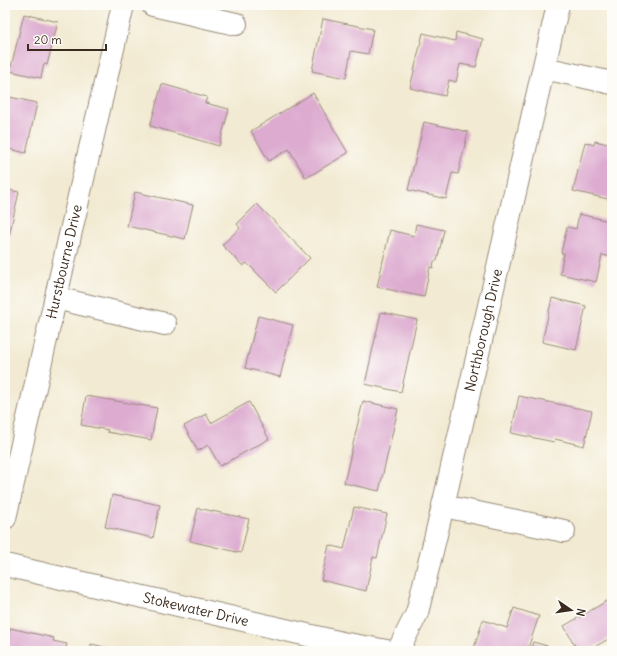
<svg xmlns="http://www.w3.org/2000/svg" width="617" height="656" viewBox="0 0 617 656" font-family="Delius,sans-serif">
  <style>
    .building { fill: #ddabd0 }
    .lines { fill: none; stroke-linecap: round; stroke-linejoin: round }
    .minor-casing { stroke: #968a78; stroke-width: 24 }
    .minor { stroke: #fff; stroke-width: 22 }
    .labels { text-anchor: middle; stroke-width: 3.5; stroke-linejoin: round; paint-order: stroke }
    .street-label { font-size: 14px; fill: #3b2a1e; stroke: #fdfcf7 }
  </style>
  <rect width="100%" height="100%" fill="#fdfcf7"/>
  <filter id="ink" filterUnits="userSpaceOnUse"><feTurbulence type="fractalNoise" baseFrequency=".025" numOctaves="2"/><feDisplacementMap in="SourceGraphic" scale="8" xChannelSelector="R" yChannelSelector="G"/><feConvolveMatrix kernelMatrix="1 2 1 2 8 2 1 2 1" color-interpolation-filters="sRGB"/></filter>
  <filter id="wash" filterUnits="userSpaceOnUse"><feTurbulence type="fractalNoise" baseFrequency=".012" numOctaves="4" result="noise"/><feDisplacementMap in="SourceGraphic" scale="16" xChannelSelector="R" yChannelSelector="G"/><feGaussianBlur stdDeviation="0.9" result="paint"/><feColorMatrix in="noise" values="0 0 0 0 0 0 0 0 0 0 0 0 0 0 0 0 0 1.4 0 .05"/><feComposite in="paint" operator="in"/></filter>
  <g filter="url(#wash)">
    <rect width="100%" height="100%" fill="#f2ead2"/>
    <g id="blocks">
      <g class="building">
        <path d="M 24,14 L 58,22 L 47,65 L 44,64 L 41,78 L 10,71 Z"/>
        <path d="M 323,19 L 373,29 L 368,54 L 351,51 L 346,78 L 312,71 Z"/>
        <path d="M 456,32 L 483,39 L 476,67 L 460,64 L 456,82 L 449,80 L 445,96 L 410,88 L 423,33 L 455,41 Z"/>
        <path d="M 162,84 L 207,97 L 205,103 L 229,109 L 219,146 L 150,126 Z"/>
        <path d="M 313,93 L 348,153 L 306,178 L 289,149 L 269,161 L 251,131 Z"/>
        <path d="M 5,96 L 37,103 L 26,153 L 5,148 Z"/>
        <path d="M 424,122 L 468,132 L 458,174 L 452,173 L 446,199 L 408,190 Z"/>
        <path d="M 595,141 L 612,145 L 612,200 L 573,191 L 585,142 L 594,145 Z"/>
        <path d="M 5,189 L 19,192 L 6,249 L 5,249 Z"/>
        <path d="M 135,192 L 193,205 L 185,239 L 127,226 Z"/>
        <path d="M 257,204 L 310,258 L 276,292 L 247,263 L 243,266 L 222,245 L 240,228 L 237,224 Z"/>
        <path d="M 579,214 L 609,221 L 606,232 L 612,234 L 612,257 L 602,255 L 596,282 L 560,274 L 564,253 L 561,253 L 567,227 L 576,229 Z"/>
        <path d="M 416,224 L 444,230 L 437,261 L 434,261 L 433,268 L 430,267 L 424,297 L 377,287 L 390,230 L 414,236 Z"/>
        <path d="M 552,298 L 586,306 L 576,350 L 542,342 Z"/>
        <path d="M 381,312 L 417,320 L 401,392 L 365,384 Z"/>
        <path d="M 258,316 L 293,325 L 280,377 L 245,368 Z"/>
        <path d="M 86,396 L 157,408 L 151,440 L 107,432 L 108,430 L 81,425 Z"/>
        <path d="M 519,396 L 592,411 L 584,446 L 555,439 L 554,442 L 511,433 Z"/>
        <path d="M 363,401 L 398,409 L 379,491 L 344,483 Z"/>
        <path d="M 249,402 L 269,439 L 220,466 L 208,445 L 198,451 L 184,426 L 206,414 L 211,423 Z"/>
        <path d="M 112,495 L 160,505 L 153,538 L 105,527 Z"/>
        <path d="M 354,507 L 387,514 L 377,558 L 373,557 L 366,591 L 321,580 L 329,545 L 344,549 Z"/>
        <path d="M 198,508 L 249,519 L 241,553 L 190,541 Z"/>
        <path d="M 612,598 L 612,637 L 587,651 L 578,651 L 564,626 Z"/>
        <path d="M 514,608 L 539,616 L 527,651 L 473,651 L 483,620 L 507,628 Z"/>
        <path d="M 10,628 L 54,638 L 53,641 L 67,644 L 65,651 L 5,651 Z"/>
        <path d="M 533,642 L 551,647 L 550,651 L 530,651 Z"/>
        <path d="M 91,644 L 118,650 L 118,651 L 90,651 Z"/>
      </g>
    </g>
  </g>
  <g filter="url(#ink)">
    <use href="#blocks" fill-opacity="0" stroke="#968a78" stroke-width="1"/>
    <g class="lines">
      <defs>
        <g id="minor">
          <path d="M 153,5 L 236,24"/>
          <path d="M 544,68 L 612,83"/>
          <path d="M 56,298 L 165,324"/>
          <path d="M 443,506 L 473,512 L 564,531"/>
          <path id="s1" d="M 5,518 L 123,5"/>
          <path id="s2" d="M 5,565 L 342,643 L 387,651"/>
          <path id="s3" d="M 398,651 L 417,613 L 443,506 L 558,5"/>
        </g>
      </defs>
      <use href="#minor" class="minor-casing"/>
      <use href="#minor" class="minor"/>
    </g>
  </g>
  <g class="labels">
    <g class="street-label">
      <text dy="5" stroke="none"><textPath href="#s1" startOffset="263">Hurstbourne Drive</textPath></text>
      <text dy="5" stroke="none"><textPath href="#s3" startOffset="333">Northborough Drive</textPath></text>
      <text dy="5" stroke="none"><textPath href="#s2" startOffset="196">Stokewater Drive</textPath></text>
    </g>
  </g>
  <rect width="617" height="656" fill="none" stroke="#fdfcf7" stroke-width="20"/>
  <g transform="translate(571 610) rotate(103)" stroke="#fdfcf7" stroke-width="3" paint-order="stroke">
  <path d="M0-3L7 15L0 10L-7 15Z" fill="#3b2a1e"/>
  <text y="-6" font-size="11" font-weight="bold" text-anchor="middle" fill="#3b2a1e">N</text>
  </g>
  <path d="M28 44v6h78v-6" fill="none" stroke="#3b2a1e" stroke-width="2"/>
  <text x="34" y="44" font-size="12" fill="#3b2a1e" stroke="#fdfcf7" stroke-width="3" paint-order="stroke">20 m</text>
</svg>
